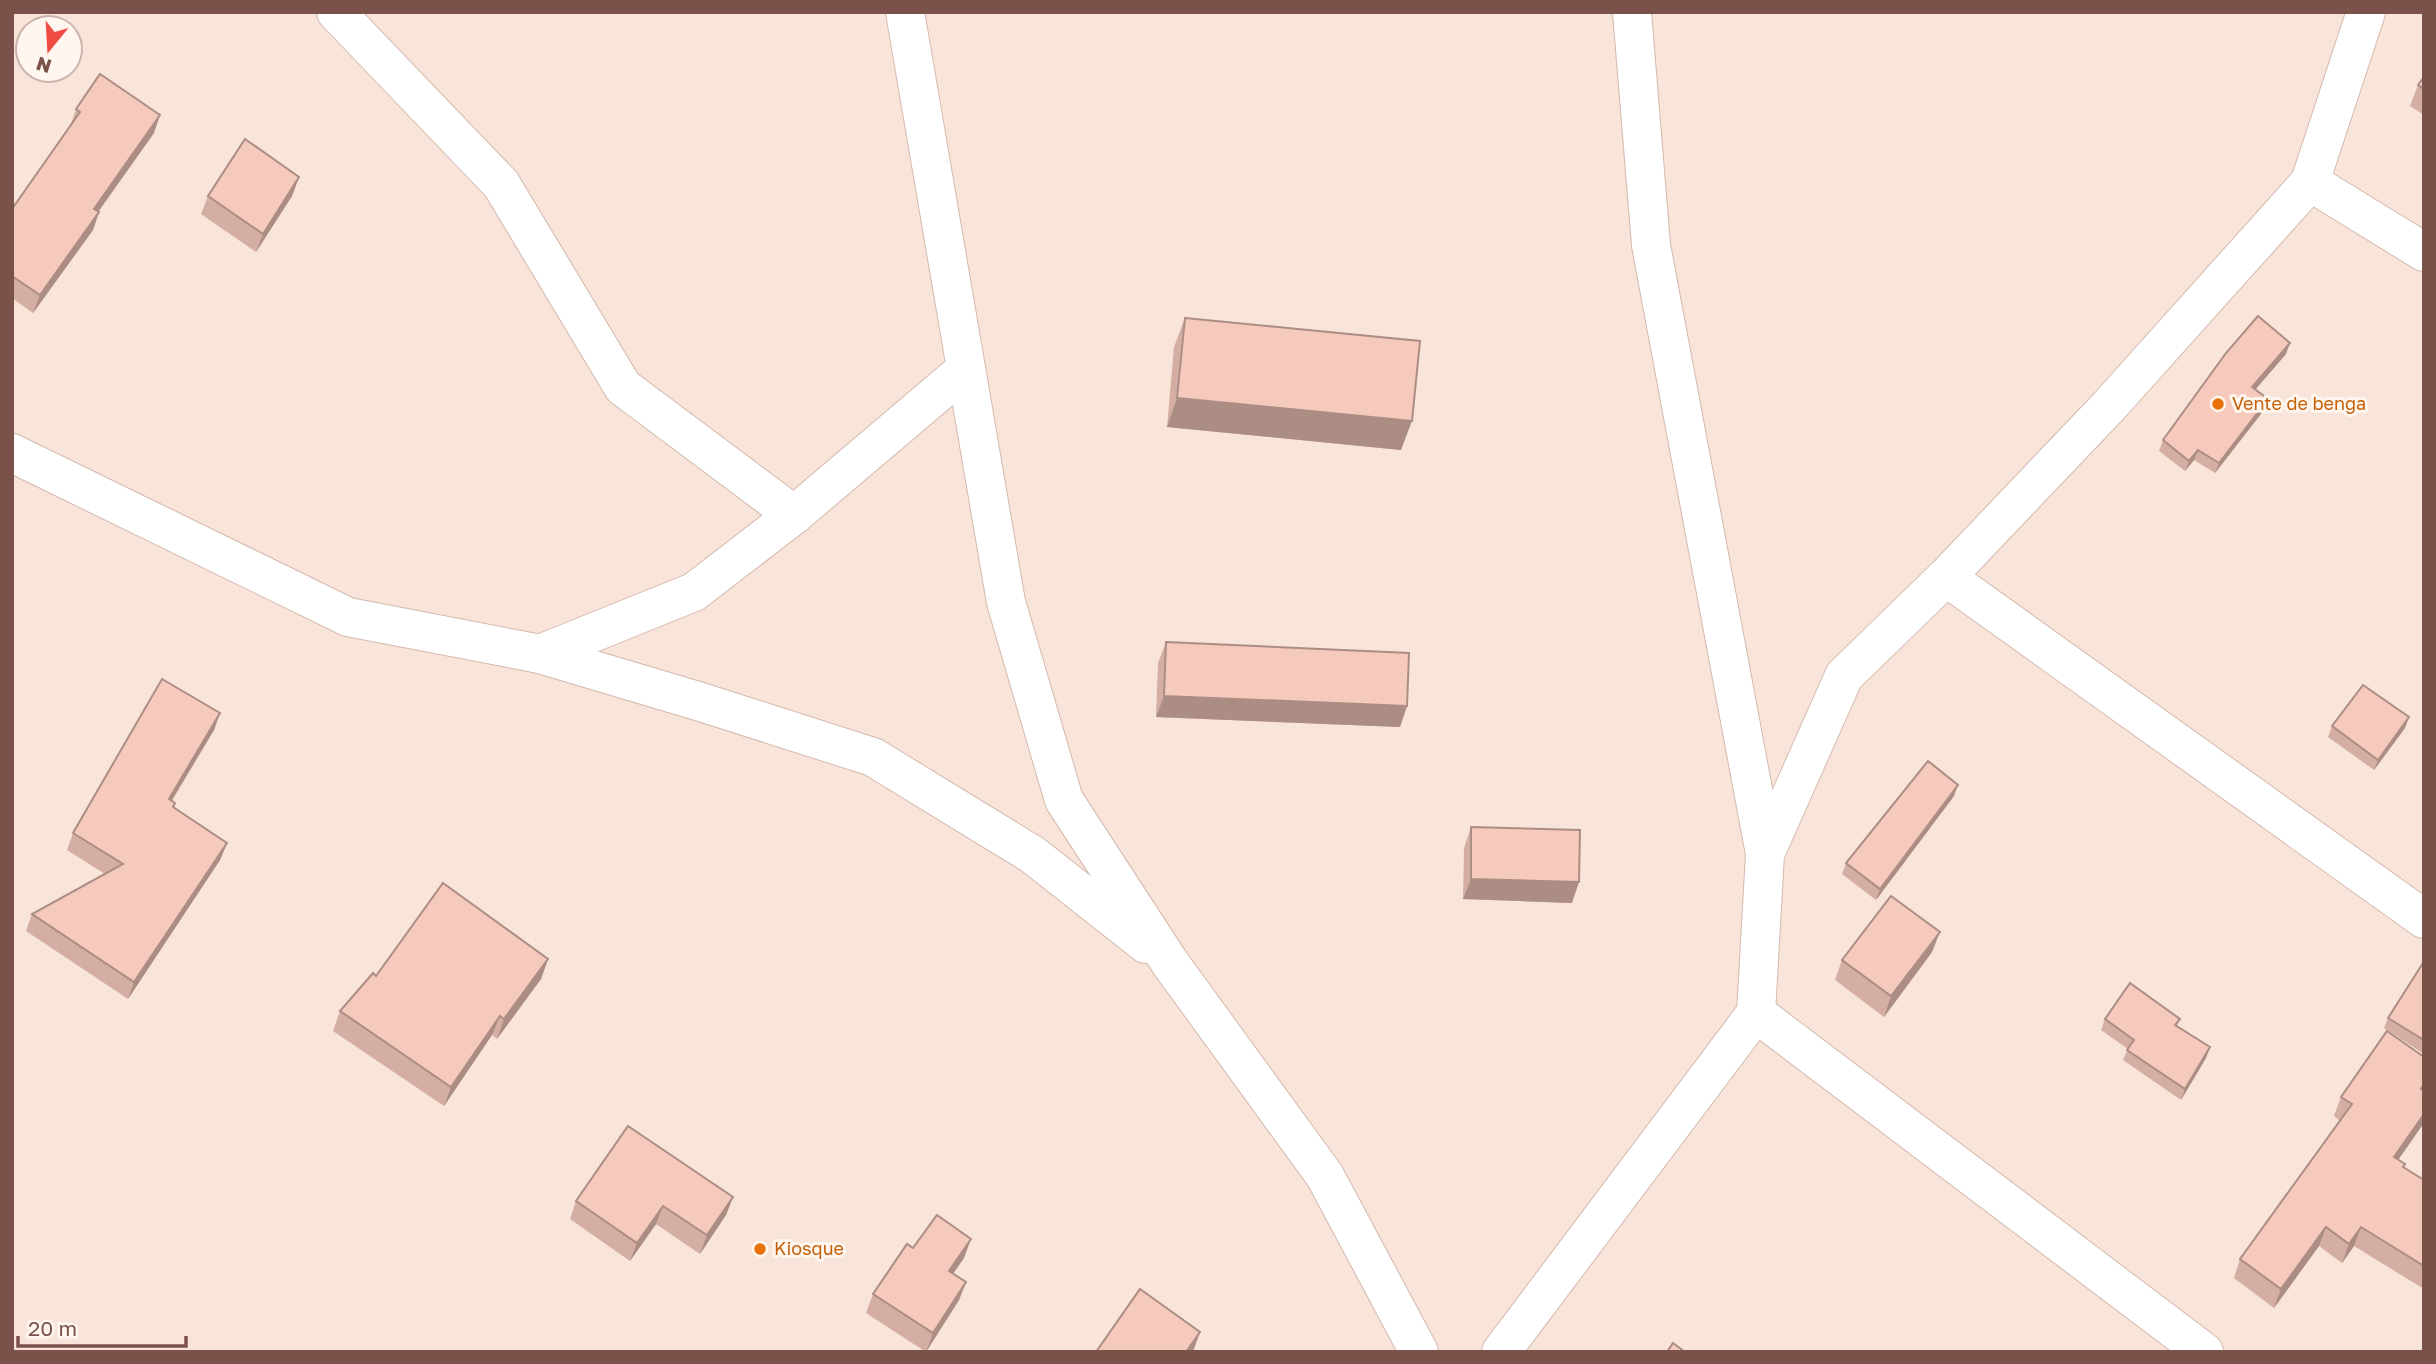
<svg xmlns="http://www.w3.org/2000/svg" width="2436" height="1364" viewBox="0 0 2436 1364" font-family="'Golos Text',sans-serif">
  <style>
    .residential { fill: #f8e4d8; fill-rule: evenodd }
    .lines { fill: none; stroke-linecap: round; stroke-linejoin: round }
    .street-casing { stroke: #d4b9ae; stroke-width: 40 }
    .street { stroke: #fff; stroke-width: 38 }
    .wall { fill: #d4ada3 }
    .shaded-wall { fill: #ac8d84 }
    .building { fill: #f6c9bd; stroke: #ac8d84; stroke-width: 2 }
    .food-dot { fill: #e8710a; stroke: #fff6ef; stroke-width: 2.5 }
    .labels { text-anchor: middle; stroke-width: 6; stroke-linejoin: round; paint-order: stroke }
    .food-label { font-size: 18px; fill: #c56008; stroke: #fff6ef; text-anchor: start }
  </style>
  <rect width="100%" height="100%" fill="#fef1e8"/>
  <path class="residential" d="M 12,12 L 2424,12 L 2424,1352 L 12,1352 ZM 28,28 L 70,28 L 70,70 L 28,70 Z"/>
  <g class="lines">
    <defs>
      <g id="street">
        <path d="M 336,12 L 501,184 L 623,387 L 794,515"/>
        <path d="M 905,12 L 1006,602 L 1064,800 L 1170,963 L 1325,1176 L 1419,1352"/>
        <path d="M 1632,12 L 1651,245 L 1765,854"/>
        <path d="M 2310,182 L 2366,12"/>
        <path d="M 2424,252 L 2310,182 L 2109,406 L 1946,577 L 2424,919"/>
        <path d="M 12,453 L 348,617 L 540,654 L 694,592 L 794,515 L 966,369"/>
        <path d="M 540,654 L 701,702 L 873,757 L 1033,855 L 1146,944"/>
        <path d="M 1756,1013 L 2204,1352"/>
        <path d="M 1501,1352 L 1756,1013 L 1765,854 L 1844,676 L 1946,577"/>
      </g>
    </defs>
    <use href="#street" class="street-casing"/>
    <use href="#street" class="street"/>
  </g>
  <g class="wall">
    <path d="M 2424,77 L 2424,115 L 2410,106 L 2418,85 Z"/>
    <path d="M 76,109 L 154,133 L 98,212 L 99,212 L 93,230 L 33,313 L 12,298 L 12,209 L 70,127 Z"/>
    <path d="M 299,177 L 292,196 L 256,252 L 201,214 L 208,196 Z"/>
    <path d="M 1185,318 L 1401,450 L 1167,427 L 1174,347 Z"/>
    <path d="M 2286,354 L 2255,390 L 2264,410 L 2215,473 L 2194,460 L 2185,471 L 2159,451 L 2163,440 Z"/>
    <path d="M 1166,642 L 1407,706 L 1400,727 L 1156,717 L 1158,663 Z"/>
    <path d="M 220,713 L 214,730 L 172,801 L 175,803 L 174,807 L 227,843 L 220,860 L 128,999 L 26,931 L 32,914 L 105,874 L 67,850 L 73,833 Z"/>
    <path d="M 2332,726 L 2405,728 L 2374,770 L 2328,737 Z"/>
    <path d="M 1954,796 L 1876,900 L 1842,874 L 1846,863 Z"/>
    <path d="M 1471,827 L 1572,903 L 1463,899 L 1464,848 Z"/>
    <path d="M 1932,952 L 1884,1017 L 1835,980 L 1842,960 Z"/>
    <path d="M 548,959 L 541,979 L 497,1039 L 492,1035 L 444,1106 L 333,1031 L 340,1011 L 376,976 Z"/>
    <path d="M 2424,963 L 2424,1054 L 2384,1028 L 2388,1018 Z"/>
    <path d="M 2105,1019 L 2180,1019 L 2177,1026 L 2206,1058 L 2181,1100 L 2123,1060 L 2128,1049 L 2101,1030 Z"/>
    <path d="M 2387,1031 L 2398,1160 L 2404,1167 L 2424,1180 L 2424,1289 L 2354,1246 L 2342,1263 L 2319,1246 L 2274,1308 L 2234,1278 L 2240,1259 L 2340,1121 L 2334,1116 L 2341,1097 Z"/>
    <path d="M 733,1197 L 726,1215 L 700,1254 L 656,1224 L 630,1261 L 570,1219 L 576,1201 Z"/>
    <path d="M 964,1258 L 953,1274 L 966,1282 L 959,1300 L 926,1352 L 866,1313 L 873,1294 Z"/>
  </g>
  <g class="shaded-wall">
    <path d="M 160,115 L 154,133 L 88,226 L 94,209 Z"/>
    <path d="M 299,177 L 292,196 L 256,252 L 263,234 Z"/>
    <path d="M 99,212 L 93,230 L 33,313 L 40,295 Z"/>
    <path d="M 2290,343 L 2286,354 L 2248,398 L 2252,387 Z"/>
    <path d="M 1177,398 L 1412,421 L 1401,450 L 1167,427 Z"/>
    <path d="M 2268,399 L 2264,410 L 2215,473 L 2219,463 Z"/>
    <path d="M 2198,450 L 2194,460 L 2185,471 L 2189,461 Z"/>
    <path d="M 1164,696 L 1407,706 L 1400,727 L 1156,717 Z"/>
    <path d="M 220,713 L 214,730 L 162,816 L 169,799 Z"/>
    <path d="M 2409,717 L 2405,728 L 2374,770 L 2378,760 Z"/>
    <path d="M 1958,785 L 1954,796 L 1876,900 L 1880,889 Z"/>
    <path d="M 227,843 L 220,860 L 128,999 L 134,982 Z"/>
    <path d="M 1471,879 L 1579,882 L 1572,903 L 1463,899 Z"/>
    <path d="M 1940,932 L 1932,952 L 1884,1017 L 1891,996 Z"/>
    <path d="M 548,959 L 541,979 L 497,1039 L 504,1019 Z"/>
    <path d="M 500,1016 L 492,1035 L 444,1106 L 451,1087 Z"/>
    <path d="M 2210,1047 L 2206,1058 L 2181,1100 L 2185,1089 Z"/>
    <path d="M 2424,1114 L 2424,1123 L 2387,1176 L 2394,1157 Z"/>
    <path d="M 733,1197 L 726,1215 L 700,1254 L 707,1235 Z"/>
    <path d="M 663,1206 L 656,1224 L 630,1261 L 637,1243 Z"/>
    <path d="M 2326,1227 L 2319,1246 L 2274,1308 L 2281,1289 Z"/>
    <path d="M 2361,1227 L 2354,1246 L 2342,1263 L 2349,1244 Z"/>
    <path d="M 971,1239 L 964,1258 L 942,1289 L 949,1271 Z"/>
    <path d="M 966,1282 L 959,1300 L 926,1352 L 933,1333 Z"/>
    <path d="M 1200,1332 L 1193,1352 L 1186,1352 Z"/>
  </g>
  <g class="building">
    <path d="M 100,74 L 160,115 L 94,209 L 99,212 L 40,295 L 12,276 L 12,209 L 80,112 L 76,109 Z"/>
    <path d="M 2424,77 L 2424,89 L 2418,85 Z"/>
    <path d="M 245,139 L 299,177 L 263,234 L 208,196 Z"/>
    <path d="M 2258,316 L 2290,343 L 2252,387 L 2268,399 L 2219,463 L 2198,450 L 2189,461 L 2163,440 L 2226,353 Z"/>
    <path d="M 1185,318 L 1420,341 L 1412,421 L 1177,398 Z"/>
    <path d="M 1166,642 L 1409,653 L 1407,706 L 1164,696 Z"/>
    <path d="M 162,679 L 220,713 L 169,799 L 175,803 L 173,807 L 227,843 L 134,982 L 32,914 L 123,864 L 73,833 Z"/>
    <path d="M 2363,685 L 2409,717 L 2378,760 L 2332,726 Z"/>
    <path d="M 1928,761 L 1958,785 L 1880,889 L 1846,863 Z"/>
    <path d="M 1471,827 L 1580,830 L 1579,882 L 1471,879 Z"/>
    <path d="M 443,883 L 548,959 L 504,1019 L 500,1016 L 451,1087 L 340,1011 L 373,973 L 376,976 Z"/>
    <path d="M 1891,896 L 1940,932 L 1891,996 L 1842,960 Z"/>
    <path d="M 2423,963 L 2424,963 L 2424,1040 L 2388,1018 Z"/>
    <path d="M 2130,983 L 2180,1019 L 2175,1025 L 2210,1047 L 2185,1089 L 2127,1050 L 2134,1040 L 2105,1019 Z"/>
    <path d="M 2387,1031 L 2424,1057 L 2424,1084 L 2421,1089 L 2424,1091 L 2424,1114 L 2394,1157 L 2405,1164 L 2403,1167 L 2424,1180 L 2424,1266 L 2361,1227 L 2349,1244 L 2326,1227 L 2281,1289 L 2240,1259 L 2352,1104 L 2341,1097 Z"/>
    <path d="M 628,1126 L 733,1197 L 707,1235 L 663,1206 L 637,1243 L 576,1201 Z"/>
    <path d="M 937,1215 L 971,1239 L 949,1271 L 966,1282 L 933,1333 L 873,1294 L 907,1244 L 913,1248 Z"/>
    <path d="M 1140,1289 L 1200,1332 L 1186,1352 L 1096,1352 Z"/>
    <path d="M 1673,1343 L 1685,1352 L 1667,1352 Z"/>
  </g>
  <g class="food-dot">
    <circle cx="2218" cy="404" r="7"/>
    <circle cx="760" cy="1249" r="7"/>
  </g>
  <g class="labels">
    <g class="food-label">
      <text x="2232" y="410">Vente de benga</text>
      <text x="774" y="1255">Kiosque</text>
    </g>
  </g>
  <rect width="2436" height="1364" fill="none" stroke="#7b5249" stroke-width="28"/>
  <g transform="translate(49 49) rotate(198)"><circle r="33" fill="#fff6ef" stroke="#cab4ad" stroke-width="2"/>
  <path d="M0-5L12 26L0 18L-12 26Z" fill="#f04c44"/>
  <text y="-10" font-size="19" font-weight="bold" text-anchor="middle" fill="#7b5249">N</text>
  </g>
  <path d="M18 1336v10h168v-10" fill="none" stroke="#7b5249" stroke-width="3.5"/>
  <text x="28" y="1336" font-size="21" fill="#7b5249" stroke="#fff6ef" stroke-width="5" paint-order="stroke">20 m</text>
</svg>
